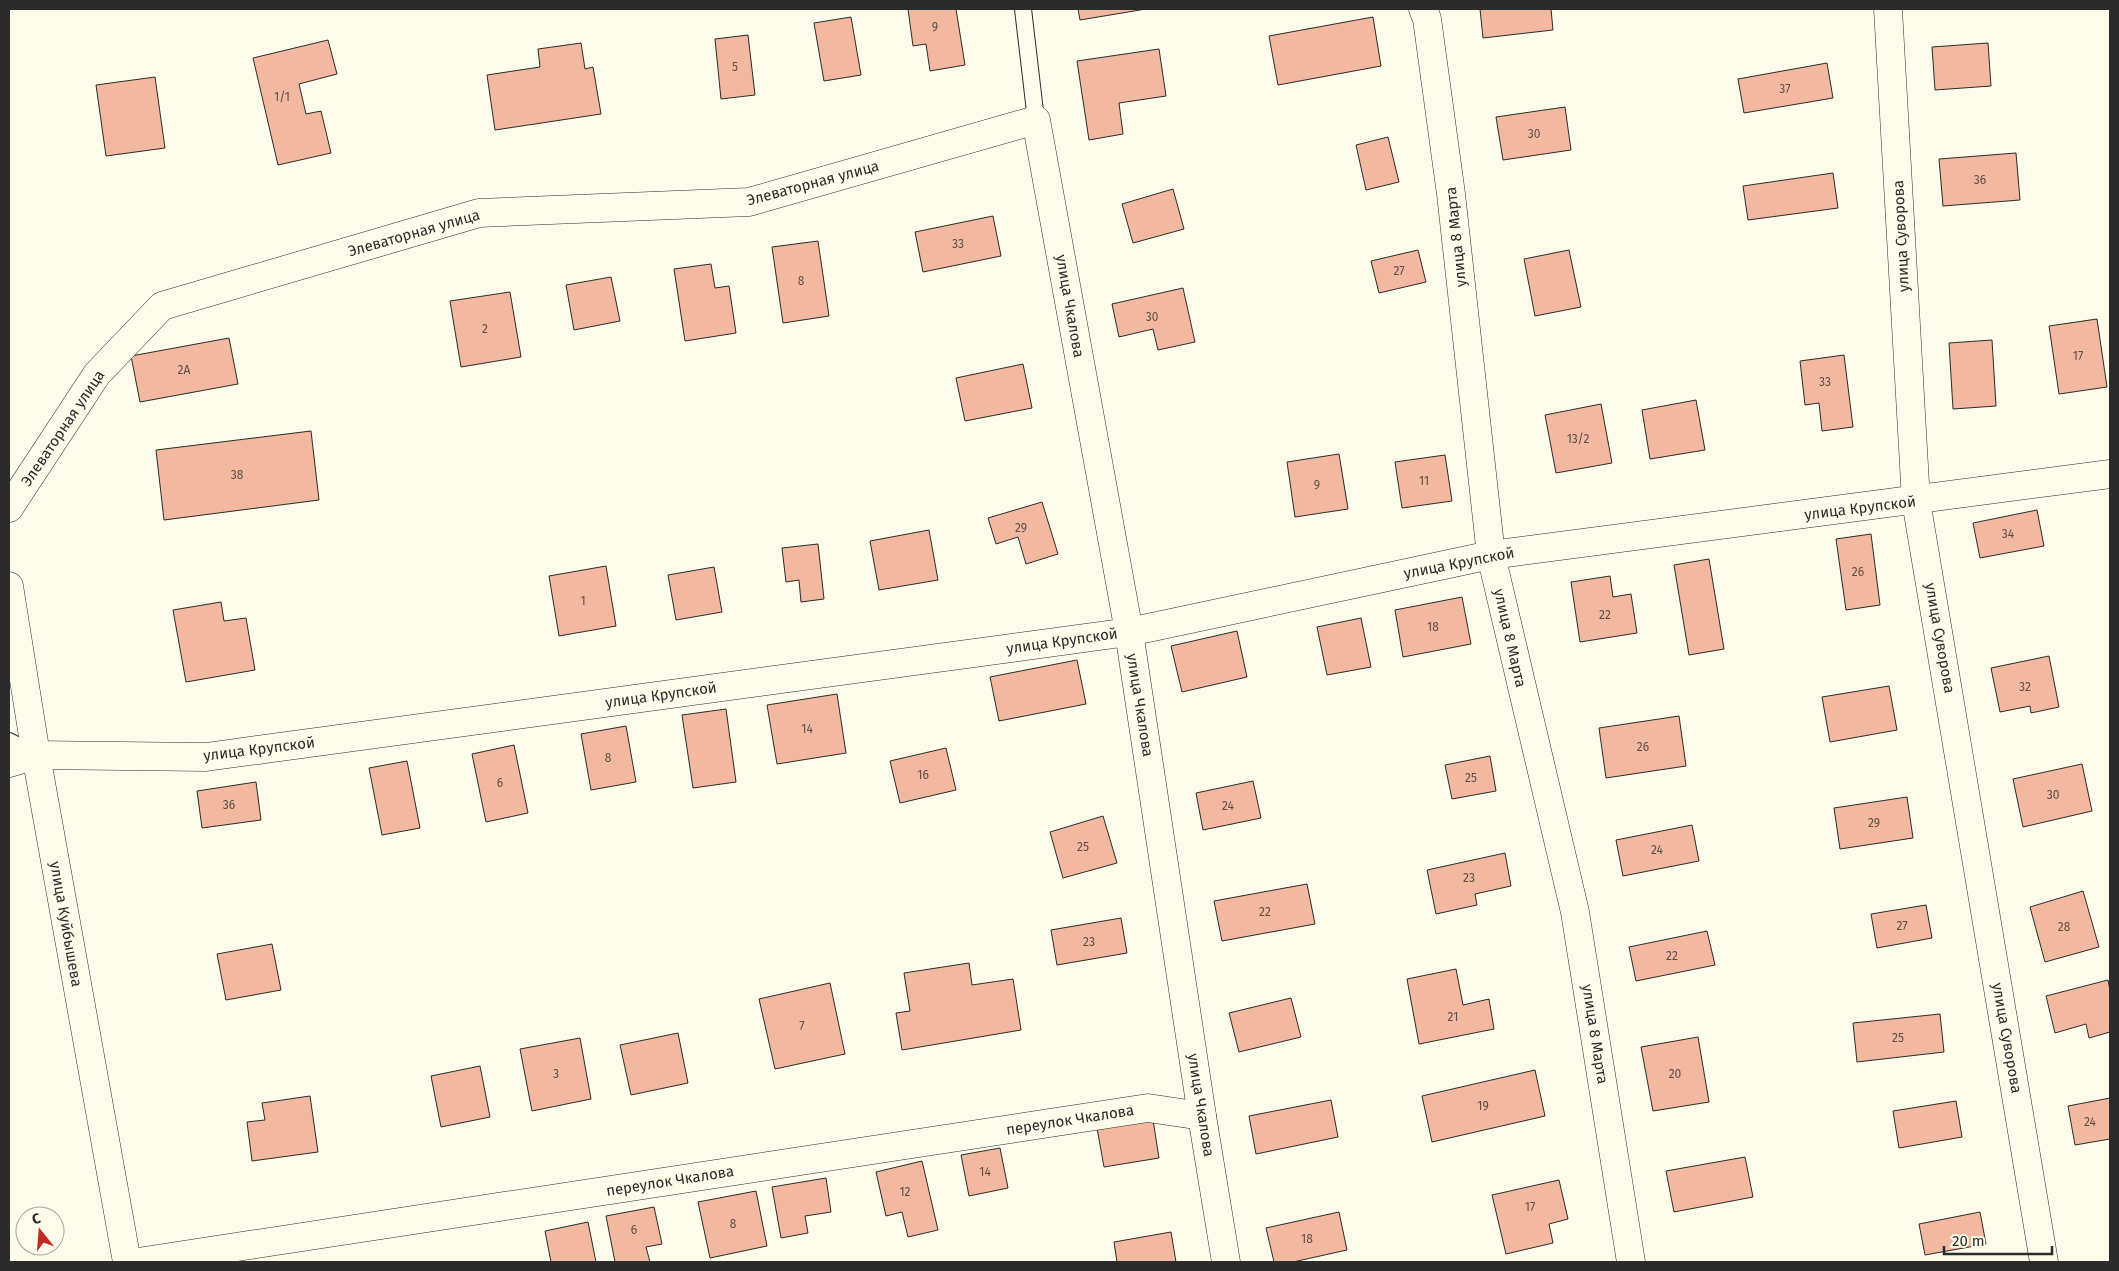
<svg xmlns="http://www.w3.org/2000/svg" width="2119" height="1271" viewBox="0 0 2119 1271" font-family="'Fira Sans',sans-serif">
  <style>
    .building { fill: #f2b8a0; stroke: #2b2b2b }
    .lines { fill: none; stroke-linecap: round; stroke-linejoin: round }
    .lane-casing { stroke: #2b2b2b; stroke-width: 18 }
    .street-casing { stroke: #2b2b2b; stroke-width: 29 }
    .secondary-casing { stroke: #2b2b2b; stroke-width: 29 }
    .lane { stroke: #fdfbea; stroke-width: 16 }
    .street { stroke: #fdfbea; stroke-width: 28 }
    .secondary { stroke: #fdfbea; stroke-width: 28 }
    .labels { text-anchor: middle; stroke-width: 4; stroke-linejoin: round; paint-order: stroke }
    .number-label { font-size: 12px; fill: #5d4e48 }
    .street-label { font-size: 15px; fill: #2b2b2b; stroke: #fdfbea }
  </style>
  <rect width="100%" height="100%" fill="#fdfbea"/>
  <g class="building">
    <path d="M 908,9 L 956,9 L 965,65 L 930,71 L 926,44 L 913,46 Z"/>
    <path d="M 1078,9 L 1146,9 L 1080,20 Z"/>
    <path d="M 1480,9 L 1551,9 L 1553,30 L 1483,38 Z"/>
    <path d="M 851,17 L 861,75 L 824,81 L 814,23 Z"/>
    <path d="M 1373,17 L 1381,66 L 1278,85 L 1269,36 Z"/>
    <path d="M 748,35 L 755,95 L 721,99 L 715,39 Z"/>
    <path d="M 328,40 L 337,74 L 299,84 L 306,114 L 321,111 L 331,153 L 278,165 L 253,58 Z"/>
    <path d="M 581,43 L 585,69 L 593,67 L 601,114 L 495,130 L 487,75 L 540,67 L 538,49 Z"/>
    <path d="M 1988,43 L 1991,86 L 1935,90 L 1932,47 Z"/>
    <path d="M 1159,49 L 1166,96 L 1119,103 L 1123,134 L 1089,140 L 1077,61 Z"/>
    <path d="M 1827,63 L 1833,98 L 1744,113 L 1738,79 Z"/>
    <path d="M 155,77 L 165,148 L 106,156 L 96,85 Z"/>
    <path d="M 1565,107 L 1571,150 L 1503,160 L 1496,117 Z"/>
    <path d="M 1388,137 L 1399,182 L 1366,190 L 1356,145 Z"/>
    <path d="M 2016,153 L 2020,200 L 1943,206 L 1939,159 Z"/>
    <path d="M 1833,173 L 1838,208 L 1748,220 L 1743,186 Z"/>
    <path d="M 1173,189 L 1184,229 L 1133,243 L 1122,204 Z"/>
    <path d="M 993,216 L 1001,256 L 923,272 L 915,232 Z"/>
    <path d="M 818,241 L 829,316 L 783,323 L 772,247 Z"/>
    <path d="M 1418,250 L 1426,282 L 1379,293 L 1371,261 Z"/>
    <path d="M 1569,250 L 1581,307 L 1535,316 L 1524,259 Z"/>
    <path d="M 711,264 L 715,288 L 729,286 L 736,333 L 685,341 L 674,269 Z"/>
    <path d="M 611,277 L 620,321 L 574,330 L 566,285 Z"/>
    <path d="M 1183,288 L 1195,342 L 1158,350 L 1153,329 L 1119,337 L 1112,304 Z"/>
    <path d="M 510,292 L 521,357 L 461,367 L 450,301 Z"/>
    <path d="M 2097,319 L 2107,387 L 2059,394 L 2049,326 Z"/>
    <path d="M 229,338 L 238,384 L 140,402 L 131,356 Z"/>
    <path d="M 1992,340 L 1996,406 L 1953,409 L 1949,343 Z"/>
    <path d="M 1844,355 L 1853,427 L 1822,431 L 1819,403 L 1805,405 L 1800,361 Z"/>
    <path d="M 1023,364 L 1032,408 L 965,421 L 956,378 Z"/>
    <path d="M 1696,400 L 1705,450 L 1650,459 L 1642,410 Z"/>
    <path d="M 1601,404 L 1612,463 L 1556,473 L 1545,415 Z"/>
    <path d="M 311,431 L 319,500 L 164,520 L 156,450 Z"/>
    <path d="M 1339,454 L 1348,509 L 1295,517 L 1287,462 Z"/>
    <path d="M 1445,455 L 1452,501 L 1402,508 L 1395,462 Z"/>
    <path d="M 1042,502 L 1058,554 L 1026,564 L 1018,537 L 996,544 L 988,518 Z"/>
    <path d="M 2037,510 L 2044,546 L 1980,558 L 1973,523 Z"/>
    <path d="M 929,530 L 938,580 L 879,590 L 870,541 Z"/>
    <path d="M 1871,534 L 1880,605 L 1846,610 L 1836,539 Z"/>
    <path d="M 818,544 L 824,599 L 801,602 L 799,580 L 786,582 L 782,548 Z"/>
    <path d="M 1709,559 L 1724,649 L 1689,655 L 1674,565 Z"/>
    <path d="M 606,566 L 616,626 L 559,636 L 549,576 Z"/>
    <path d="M 714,567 L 722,612 L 676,620 L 668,575 Z"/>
    <path d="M 1610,576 L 1613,597 L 1631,594 L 1637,633 L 1580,642 L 1571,582 Z"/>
    <path d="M 1462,597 L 1471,644 L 1403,657 L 1395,610 Z"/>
    <path d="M 221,602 L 224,621 L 246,618 L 255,670 L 186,682 L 173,610 Z"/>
    <path d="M 1361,618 L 1371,667 L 1327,675 L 1317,627 Z"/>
    <path d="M 1237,631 L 1247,677 L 1182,692 L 1171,646 Z"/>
    <path d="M 2049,656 L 2059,707 L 2031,713 L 2030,706 L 2000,712 L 1991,668 Z"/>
    <path d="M 1077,660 L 1086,704 L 999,721 L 990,677 Z"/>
    <path d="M 1889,686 L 1897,730 L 1830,742 L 1822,697 Z"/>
    <path d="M 837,694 L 846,753 L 777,764 L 767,705 Z"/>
    <path d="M 726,709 L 736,782 L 693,788 L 682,715 Z"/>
    <path d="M 1679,716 L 1686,766 L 1606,778 L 1599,728 Z"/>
    <path d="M 626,726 L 636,782 L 591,790 L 581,734 Z"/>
    <path d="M 514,745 L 528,813 L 486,822 L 472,754 Z"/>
    <path d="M 946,748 L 956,790 L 900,803 L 890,761 Z"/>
    <path d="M 1490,756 L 1496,791 L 1452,799 L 1445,765 Z"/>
    <path d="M 407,761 L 420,828 L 382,835 L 369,768 Z"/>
    <path d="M 2082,764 L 2092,811 L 2023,827 L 2013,779 Z"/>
    <path d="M 1253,781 L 1261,818 L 1203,830 L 1196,793 Z"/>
    <path d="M 256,782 L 261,820 L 202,828 L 197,791 Z"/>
    <path d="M 1907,797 L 1913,838 L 1840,849 L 1834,808 Z"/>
    <path d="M 1103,816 L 1117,863 L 1063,878 L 1050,832 Z"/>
    <path d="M 1692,825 L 1699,861 L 1623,876 L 1616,840 Z"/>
    <path d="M 1505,853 L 1511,886 L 1475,894 L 1477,905 L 1436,914 L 1427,870 Z"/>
    <path d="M 1307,884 L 1315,924 L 1222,941 L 1214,901 Z"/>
    <path d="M 2083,891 L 2099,947 L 2045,962 L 2030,907 Z"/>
    <path d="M 1926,905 L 1932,938 L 1877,948 L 1871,914 Z"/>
    <path d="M 1121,918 L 1127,953 L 1057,965 L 1051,930 Z"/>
    <path d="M 1707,931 L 1715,965 L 1636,981 L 1629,947 Z"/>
    <path d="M 272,944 L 281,990 L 226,1000 L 217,954 Z"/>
    <path d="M 969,963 L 972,985 L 1013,979 L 1021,1030 L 902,1050 L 896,1013 L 910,1011 L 904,973 Z"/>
    <path d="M 1456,969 L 1463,1005 L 1489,999 L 1494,1029 L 1419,1044 L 1407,979 Z"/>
    <path d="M 2108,980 L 2110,990 L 2110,1032 L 2089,1038 L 2086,1024 L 2055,1033 L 2046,996 Z"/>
    <path d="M 830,983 L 845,1054 L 775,1069 L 759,999 Z"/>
    <path d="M 1291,998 L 1301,1037 L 1239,1052 L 1229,1013 Z"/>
    <path d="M 1940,1014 L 1944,1052 L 1857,1062 L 1853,1023 Z"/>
    <path d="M 678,1033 L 688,1083 L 631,1095 L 620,1045 Z"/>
    <path d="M 1698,1037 L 1709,1102 L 1653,1111 L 1641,1047 Z"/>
    <path d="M 580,1038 L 591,1099 L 532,1111 L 520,1049 Z"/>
    <path d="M 480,1066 L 490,1117 L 441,1127 L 431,1076 Z"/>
    <path d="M 1535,1070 L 1545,1116 L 1432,1142 L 1422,1096 Z"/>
    <path d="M 310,1096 L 318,1152 L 252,1161 L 247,1122 L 265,1120 L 262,1103 Z"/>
    <path d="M 2110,1098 L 2110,1139 L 2075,1145 L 2068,1106 Z"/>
    <path d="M 1331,1100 L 1338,1137 L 1256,1154 L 1249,1116 Z"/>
    <path d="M 1956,1101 L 1962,1137 L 1899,1148 L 1893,1111 Z"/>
    <path d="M 1153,1120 L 1159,1158 L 1104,1167 L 1097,1128 Z"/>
    <path d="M 1000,1148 L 1008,1188 L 969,1196 L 961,1155 Z"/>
    <path d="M 1745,1157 L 1753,1197 L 1674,1212 L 1666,1171 Z"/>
    <path d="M 922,1161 L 938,1230 L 908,1237 L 902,1212 L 886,1216 L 876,1172 Z"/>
    <path d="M 826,1178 L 831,1212 L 805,1216 L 808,1233 L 781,1238 L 772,1187 Z"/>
    <path d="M 1559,1180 L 1568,1219 L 1549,1224 L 1553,1243 L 1506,1254 L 1492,1195 Z"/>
    <path d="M 756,1191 L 767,1246 L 710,1258 L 698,1202 Z"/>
    <path d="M 654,1207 L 662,1244 L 646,1247 L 650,1262 L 615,1262 L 606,1216 Z"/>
    <path d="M 1339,1212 L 1347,1250 L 1293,1262 L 1274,1262 L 1266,1228 Z"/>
    <path d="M 1980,1212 L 1986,1244 L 1925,1255 L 1919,1224 Z"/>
    <path d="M 588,1222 L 596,1262 L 551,1262 L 545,1231 Z"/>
    <path d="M 1171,1232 L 1176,1262 L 1117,1262 L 1114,1242 Z"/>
  </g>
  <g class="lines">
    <defs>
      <g id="lane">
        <path d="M 1023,9 L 1036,120"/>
        <path d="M 9,741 L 36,755"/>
      </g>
      <g id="street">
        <path d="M 1423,9 L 1427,19 L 1451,194 L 1491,555 L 1575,912 L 1631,1262"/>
        <path d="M 1888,9 L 1916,501 L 2044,1262"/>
        <path d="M 9,508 L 97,374 L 162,306 L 479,213 L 749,202 L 1036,120 L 1129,632 L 1202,1116 L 1226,1262"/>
        <path d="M 9,763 L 36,755 L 206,757 L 1129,632 L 1491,555 L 2110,474"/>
        <path d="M 138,1262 L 1148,1108 L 1202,1116"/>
      </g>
      <path id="secondary" d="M 9,586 L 36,755 L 127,1262"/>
    </defs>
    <use href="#lane" class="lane-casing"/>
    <use href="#street" class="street-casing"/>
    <use href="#secondary" class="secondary-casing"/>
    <use href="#lane" class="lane"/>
    <use href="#street" class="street"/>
    <use href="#secondary" class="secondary"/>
  </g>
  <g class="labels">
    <g class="number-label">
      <text x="935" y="31">9</text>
      <text x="735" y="71">5</text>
      <text x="1785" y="93">37</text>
      <text x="282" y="101">1/1</text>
      <text x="1534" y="138">30</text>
      <text x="1980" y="184">36</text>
      <text x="958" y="248">33</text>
      <text x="1399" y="275">27</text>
      <text x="801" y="285">8</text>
      <text x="1152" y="321">30</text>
      <text x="485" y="333">2</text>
      <text x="2078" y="360">17</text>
      <text x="184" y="374">2А</text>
      <text x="1825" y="386">33</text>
      <text x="1578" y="443">13/2</text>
      <text x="237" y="479">38</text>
      <text x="1424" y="485">11</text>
      <text x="1317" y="489">9</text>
      <text x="1021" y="532">29</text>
      <text x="2008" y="538">34</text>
      <text x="1858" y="576">26</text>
      <text x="583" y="605">1</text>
      <text x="1605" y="619">22</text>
      <text x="1433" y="631">18</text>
      <text x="2025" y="691">32</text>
      <text x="807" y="733">14</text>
      <text x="1643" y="751">26</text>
      <text x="608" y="762">8</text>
      <text x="923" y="779">16</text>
      <text x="1471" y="782">25</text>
      <text x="500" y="787">6</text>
      <text x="2053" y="799">30</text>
      <text x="229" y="809">36</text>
      <text x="1228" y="810">24</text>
      <text x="1874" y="827">29</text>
      <text x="1083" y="851">25</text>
      <text x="1657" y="854">24</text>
      <text x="1469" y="882">23</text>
      <text x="1265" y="916">22</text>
      <text x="1902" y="930">27</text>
      <text x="2064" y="931">28</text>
      <text x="1089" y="946">23</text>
      <text x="1672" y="960">22</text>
      <text x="1453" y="1021">21</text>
      <text x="802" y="1030">7</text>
      <text x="1898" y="1042">25</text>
      <text x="556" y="1078">3</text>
      <text x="1675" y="1078">20</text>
      <text x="1483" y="1110">19</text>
      <text x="2090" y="1126">24</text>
      <text x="985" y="1176">14</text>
      <text x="905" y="1196">12</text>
      <text x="1530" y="1211">17</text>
      <text x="733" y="1228">8</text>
      <text x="634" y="1234">6</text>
      <text x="1307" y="1243">18</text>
    </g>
    <g class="street-label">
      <text transform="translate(813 183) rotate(-15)" y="5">Элеваторная улица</text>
      <text transform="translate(414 233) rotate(-16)" y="5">Элеваторная улица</text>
      <text transform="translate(1901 236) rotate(-93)" y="5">улица Суворова</text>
      <text transform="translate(1456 237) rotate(-96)" y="5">улица 8 Марта</text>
      <text transform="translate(1070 306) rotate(80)" y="5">улица Чкалова</text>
      <text transform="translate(63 428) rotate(-56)" y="5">Элеваторная улица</text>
      <text transform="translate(1860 508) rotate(-7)" y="5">улица Крупской</text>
      <text transform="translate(1459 563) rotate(-11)" y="5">улица Крупской</text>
      <text transform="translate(1510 638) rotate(77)" y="5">улица 8 Марта</text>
      <text transform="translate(1940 638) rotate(80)" y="5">улица Суворова</text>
      <text transform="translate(1062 641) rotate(-8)" y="5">улица Крупской</text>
      <text transform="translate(661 695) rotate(-8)" y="5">улица Крупской</text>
      <text transform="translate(1140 705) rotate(81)" y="5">улица Чкалова</text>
      <text transform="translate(259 749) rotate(-7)" y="5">улица Крупской</text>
      <text transform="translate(66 924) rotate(80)" y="5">улица Куйбышева</text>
      <text transform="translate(1595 1034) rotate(81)" y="5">улица 8 Марта</text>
      <text transform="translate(2007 1038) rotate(80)" y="5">улица Суворова</text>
      <text transform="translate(1201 1105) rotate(81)" y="5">улица Чкалова</text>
      <text transform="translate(1070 1120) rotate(-9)" y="5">переулок Чкалова</text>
      <text transform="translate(670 1181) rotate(-9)" y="5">переулок Чкалова</text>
    </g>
  </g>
  <rect width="2119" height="1271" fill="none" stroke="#2b2b2b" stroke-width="20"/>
  <g transform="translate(40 1231) rotate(343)"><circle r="24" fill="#fdfbea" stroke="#a9a89e"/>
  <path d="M0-4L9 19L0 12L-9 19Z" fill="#c62828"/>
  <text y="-8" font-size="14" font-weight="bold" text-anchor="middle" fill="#2b2b2b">С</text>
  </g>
  <path d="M1944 1246v8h108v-8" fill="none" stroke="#2b2b2b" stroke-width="2.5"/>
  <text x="1952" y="1246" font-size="15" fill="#2b2b2b" stroke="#fdfbea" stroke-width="4" paint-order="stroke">20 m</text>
</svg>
